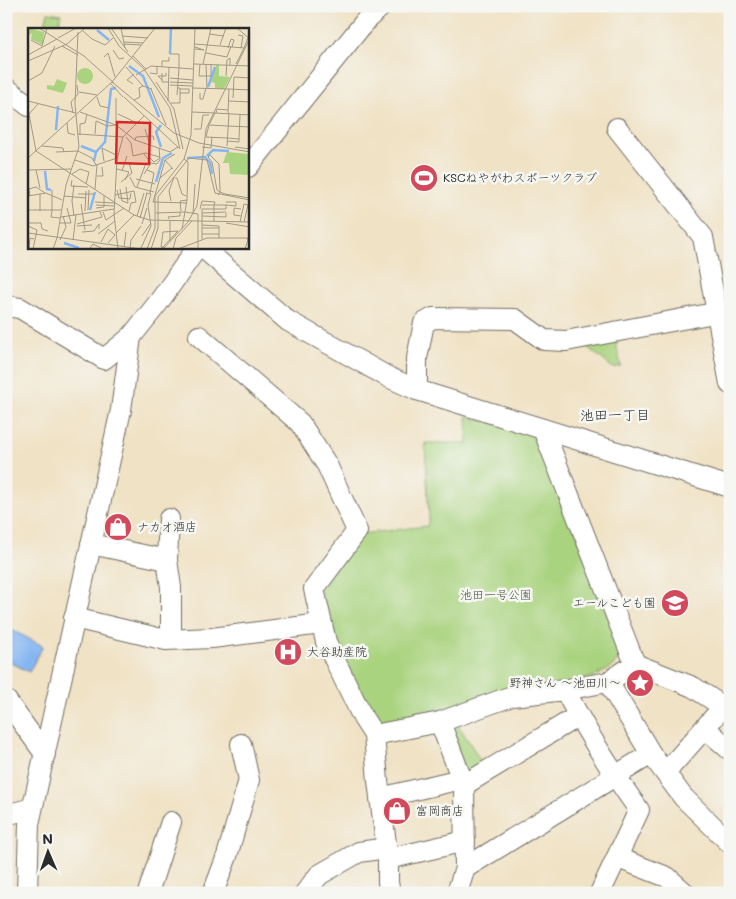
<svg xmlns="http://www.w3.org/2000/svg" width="736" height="899" viewBox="0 0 736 899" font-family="Mali,'Klee One',sans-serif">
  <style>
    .green { fill: #a9d37e; stroke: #6a7f54 }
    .water { fill: #85b6f1; stroke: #58708e }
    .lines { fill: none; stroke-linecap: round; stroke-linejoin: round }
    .minor-casing { stroke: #706b61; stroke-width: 22 }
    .minor { stroke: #fff; stroke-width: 20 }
    .labels { text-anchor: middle; stroke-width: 5; stroke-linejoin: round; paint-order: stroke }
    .poi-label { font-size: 12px; fill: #2b2b2b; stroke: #f6f6f2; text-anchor: start }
    .park-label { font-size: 12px; fill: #4a5540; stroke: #f6f6f2 }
    .neighbourhood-label { font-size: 14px; fill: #2b2b2b; stroke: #f6f6f2 }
    .inset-river { fill: none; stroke: #85b6f1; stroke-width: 2.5 }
    .inset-road { fill: none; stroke: #a19987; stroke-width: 1 }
    .view { fill: #d62828; fill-opacity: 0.15; stroke: #d62828; stroke-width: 2.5 }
    .inset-edge { fill: none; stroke: #2b2b2b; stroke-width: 2.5 }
  </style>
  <rect width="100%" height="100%" fill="#f6f6f2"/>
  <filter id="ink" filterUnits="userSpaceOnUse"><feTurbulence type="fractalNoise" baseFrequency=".02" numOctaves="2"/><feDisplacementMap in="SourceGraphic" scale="10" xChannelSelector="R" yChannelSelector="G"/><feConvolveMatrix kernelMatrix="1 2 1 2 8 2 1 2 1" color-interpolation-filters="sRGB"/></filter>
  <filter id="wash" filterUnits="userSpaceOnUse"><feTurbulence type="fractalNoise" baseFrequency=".0096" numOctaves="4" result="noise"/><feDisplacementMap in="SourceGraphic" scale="20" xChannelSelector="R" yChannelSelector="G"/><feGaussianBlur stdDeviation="1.12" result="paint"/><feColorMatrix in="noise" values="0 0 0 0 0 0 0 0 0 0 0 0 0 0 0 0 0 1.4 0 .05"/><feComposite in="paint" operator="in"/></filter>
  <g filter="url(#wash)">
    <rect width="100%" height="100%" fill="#f0e2c5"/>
    <g class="green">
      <path d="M 48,12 L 61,14 L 58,29 L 44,29 Z"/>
      <path d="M 615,339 L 621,366 L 613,368 L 586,346 Z"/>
      <path d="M 467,416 L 540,436 L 622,654 C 615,667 606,671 593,677 L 436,716 L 391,725 L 371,717 L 322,609 L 321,588 L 360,534 L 427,526 L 429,519 L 425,443 L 468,443 Z"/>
      <path d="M 635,674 L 656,681 L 641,694 L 628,678 Z"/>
      <path d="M 457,723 L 484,766 L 463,775 L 452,724 Z"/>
    </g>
    <path class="water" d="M 6,627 L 43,646 L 29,672 L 6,660 Z"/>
  </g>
  <g filter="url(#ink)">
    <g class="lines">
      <defs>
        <g id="minor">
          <path d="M 6,88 L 29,106"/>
          <path d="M 617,128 L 703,237 L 730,384"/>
          <path d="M 248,167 L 367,19 L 382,6"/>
          <path d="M 203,248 L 288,321 L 388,377 L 417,390 L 730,487"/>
          <path d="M 6,306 L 20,308 L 104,359 L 131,337"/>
          <path d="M 199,336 L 300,423 L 327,465 L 357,531 L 314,589 L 326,642 L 363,718 L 374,735 L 440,722 L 512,696 L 565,690 L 608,682 L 635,664 L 693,687 L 730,711"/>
          <path d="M 417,390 L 417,358 L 424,323 L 433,318 L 515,319 L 544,340 L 566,341 L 730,310"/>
          <path d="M 543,429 L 635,664"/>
          <path d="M 169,519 L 167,560 L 171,587 L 171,639"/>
          <path d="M 91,544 L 167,560"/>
          <path d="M 74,618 L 166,640 L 212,638 L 321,624"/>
          <path d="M 608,682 L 651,754 L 683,797 L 730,843"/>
          <path d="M 565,690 C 586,732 612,772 639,810 L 600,893"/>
          <path d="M 6,700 L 45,754"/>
          <path d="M 440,722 L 464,785 L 465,868 L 457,893"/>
          <path d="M 705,728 L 730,750"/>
          <path d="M 374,735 L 378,781 L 388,859 L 388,882 L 390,893"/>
          <path d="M 666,772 L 723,707"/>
          <path d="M 464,785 L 578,716"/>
          <path d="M 380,798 L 461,779"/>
          <path d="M 6,815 L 32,808"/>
          <path d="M 618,858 L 667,877 L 685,893"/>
          <path d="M 388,859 L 465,841"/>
          <path d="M 465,868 L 651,754"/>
          <path d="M 27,893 L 29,824 L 121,410 L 131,337 L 158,303 L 197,248"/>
          <path d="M 148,893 L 171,822"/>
          <path d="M 213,893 L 227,856 L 249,780 L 241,744"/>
          <path d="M 305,893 L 319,875 L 359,852 L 387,848"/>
        </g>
      </defs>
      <use href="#minor" class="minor-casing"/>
      <use href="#minor" class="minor"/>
    </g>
  </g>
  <defs>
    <symbol id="stadium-disc" viewBox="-11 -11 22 22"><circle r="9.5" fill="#d1495b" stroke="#f6f6f2"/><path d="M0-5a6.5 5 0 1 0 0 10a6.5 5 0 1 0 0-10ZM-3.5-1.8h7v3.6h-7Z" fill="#fff"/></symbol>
    <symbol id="shop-disc" viewBox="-11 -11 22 22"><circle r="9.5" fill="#d1495b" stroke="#f6f6f2"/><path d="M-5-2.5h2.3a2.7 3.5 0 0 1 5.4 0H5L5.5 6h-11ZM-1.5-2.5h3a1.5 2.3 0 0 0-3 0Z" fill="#fff"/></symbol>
    <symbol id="school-disc" viewBox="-11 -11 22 22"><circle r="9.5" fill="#d1495b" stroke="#f6f6f2"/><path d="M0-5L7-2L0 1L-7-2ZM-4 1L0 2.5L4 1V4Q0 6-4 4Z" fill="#fff"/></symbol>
    <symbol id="hospital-disc" viewBox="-11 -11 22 22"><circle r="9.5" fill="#d1495b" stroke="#f6f6f2"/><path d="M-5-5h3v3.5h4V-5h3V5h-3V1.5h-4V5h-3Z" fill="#fff"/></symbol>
    <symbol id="sight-disc" viewBox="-11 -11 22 22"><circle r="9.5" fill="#d1495b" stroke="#f6f6f2"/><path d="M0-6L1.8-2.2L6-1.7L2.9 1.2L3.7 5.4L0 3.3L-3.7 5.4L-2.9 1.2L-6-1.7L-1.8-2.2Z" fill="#fff"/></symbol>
  </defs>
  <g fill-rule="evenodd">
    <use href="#stadium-disc" x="408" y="162" width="32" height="32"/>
    <use href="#shop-disc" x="102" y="511" width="32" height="32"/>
    <use href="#school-disc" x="659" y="587" width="32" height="32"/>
    <use href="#hospital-disc" x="272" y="636" width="32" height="32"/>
    <use href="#sight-disc" x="624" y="667" width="32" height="32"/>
    <use href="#shop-disc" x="381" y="795" width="32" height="32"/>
  </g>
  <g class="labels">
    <g class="poi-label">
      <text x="443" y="182">KSCねやがわスポーツクラブ</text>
      <text x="137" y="531">ナカオ酒店</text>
      <text x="656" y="607" text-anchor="end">エールこども園</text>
      <text x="307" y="656">大谷助産院</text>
      <text x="621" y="687" text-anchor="end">野神さん ～池田川～</text>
      <text x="416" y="815">富岡商店</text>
    </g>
    <g class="park-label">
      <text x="496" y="599">池田一号公園</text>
    </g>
    <g class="neighbourhood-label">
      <text x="615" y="420">池田一丁目</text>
    </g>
  </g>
  <g transform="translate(28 28)">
    <rect width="221" height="221" fill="#f0e2c5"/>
    <path d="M 0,0 L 16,4 L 15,17 L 3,11 L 4,5 L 0,8 ZM 188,37 L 191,37 L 191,48 L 202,49 L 196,61 L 187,60 L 187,55 L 183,54 ZM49 48a8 8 0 1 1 16 0a8 8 0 1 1-16 0ZM 29,51 L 39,55 L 35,65 L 19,61 L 19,57 L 26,58 ZM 199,124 L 221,126 L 221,147 L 202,146 L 201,135 L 195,135 Z" fill="#a9d37e"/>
    <path class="inset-river" d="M 69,2 L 81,12M 142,26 L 143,0M 101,38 L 115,48 L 131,89M 180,59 L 187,39M 28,102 L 30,78M 53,118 L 68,124M 133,119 L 128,104 L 133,97M 179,128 L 185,122 L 201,123M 159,130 L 177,129 L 182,135 L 184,146M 66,133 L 68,124 L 77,114 L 83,61 L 88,60M 17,143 L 19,161 L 23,162M 128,154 L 135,130 L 144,125M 62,182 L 67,164M 36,215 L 51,220"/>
    <path class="inset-road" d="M 11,0 L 56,28 L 86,55M 80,0 L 91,18 L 116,41 L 142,80 L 152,121M 83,0 L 100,24M 93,0 L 97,20M 127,0 L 84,54 L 146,105 L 171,115 L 222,124M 209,0 L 222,11M 55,3 L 64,11 L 77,17 L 85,10M 181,6 L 196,8M 210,7 L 215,8 L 213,20M 94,8 L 120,10M 30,10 L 48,0M 3,12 L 14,18 L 19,0M 96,14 L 115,15M 96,16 L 113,17M 167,16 L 216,20 L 222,5M 192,17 L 198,0M 34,18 L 50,27M 200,20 L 203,11 L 206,12 L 204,19M 167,21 L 176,22 L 167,19M 85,22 L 91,31 L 96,30M 178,25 L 199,29 L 203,18M 142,26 L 151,26 L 151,40M 0,27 L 29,11M 105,28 L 118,41M 76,29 L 80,25 L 87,49M 0,33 L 39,16 L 57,0M 166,36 L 222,38M 172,36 L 171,48 L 183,48 L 183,36M 175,36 L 183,0M 208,36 L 216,20M 178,37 L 179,60M 134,38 L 134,33 L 141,33 L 141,29M 98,39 L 115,58 L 124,61M 122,45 L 129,46 L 129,38M 134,45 L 134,54 L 141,54M 108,47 L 123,38 L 166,41M 198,48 L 199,32 L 202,30 L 202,37M 142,50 L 165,52M 134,52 L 130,48 L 138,48 L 138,45M 0,53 L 14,45 L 27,18M 128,54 L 146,81 L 155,121M 142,54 L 165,55M 83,56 L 95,69M 105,56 L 99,52 L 106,46M 142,57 L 165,58M 164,60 L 201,61M 123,61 L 138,97M 51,64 L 69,67M 152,65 L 161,65 L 161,61 L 152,61M 172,65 L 172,71 L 175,71 L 178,60M 149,67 L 151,40M 69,69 L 72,78 L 81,80M 96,69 L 151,120M 88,70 L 88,97M 205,70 L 206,49 L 222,50M 106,72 L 112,69 L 111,60 L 115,58M 0,73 L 48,85M 140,73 L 141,39M 201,73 L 222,74M 143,75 L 152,75 L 152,60 L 150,60M 10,76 L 1,86 L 8,123 L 106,187 L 121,192 L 222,194M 52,84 L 88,97 L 107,112 L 142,124 L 150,119M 164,84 L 187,85M 45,85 L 43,74 L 50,66 L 49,57M 188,85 L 189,81 L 200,82M 200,85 L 201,61 L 222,62M 90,86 L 107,94M 39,95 L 40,105 L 47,107M 181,97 L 187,85 L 222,87M 200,98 L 222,99M 117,101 L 122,117M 166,101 L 173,101 L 175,87 L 181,87M 50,106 L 95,109M 67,106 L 68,93 L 79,98 L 88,97M 52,107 L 52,96 L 57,95 L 59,86M 98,109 L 103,115 L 105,128 L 117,125 L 132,129M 199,110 L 178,109 L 181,97 L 200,98M 211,111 L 212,87M 107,112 L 108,109 L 125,108 L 126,112M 199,113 L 211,114 L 211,111 L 199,110M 14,118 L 35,120 L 36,124M 199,118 L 201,85M 174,119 L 183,120 L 184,109M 207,119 L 222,121M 28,124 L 50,123 L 64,130 L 68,137M 116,126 L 123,135 L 116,146M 120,128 L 126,134 L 132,130M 0,130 L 84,54M 47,132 L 65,138 L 89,130M 137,132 L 132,150 L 144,140M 76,133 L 74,120 L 90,128M 123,135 L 129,136 L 132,132 L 131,120M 89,141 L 101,144 L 97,152M 145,141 L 137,132 L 147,126M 0,142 L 43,141M 8,142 L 12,160M 119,142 L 126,145 L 122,165M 94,143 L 99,128M 44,146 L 52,141 L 61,144 L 58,156M 69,148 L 75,148 L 74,139M 102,149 L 107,159 L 126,164M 132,150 L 125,174 L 159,175M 147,150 L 149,150 L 154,166 L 158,168M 108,151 L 127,156M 44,152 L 43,158 L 60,159M 93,154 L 104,145 L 101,135M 46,157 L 44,173 L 46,188M 109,159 L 118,135M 67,161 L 69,137M 92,161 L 94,173 L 100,175 L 98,159M 89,162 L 91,170 L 102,171 L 103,165M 12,166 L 12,183M 50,166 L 66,166M 87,167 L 106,163 L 108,174 L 103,175 L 101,183M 190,167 L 191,166 L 192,164 L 192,162 L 191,136 L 182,127 L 180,129 L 184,134 L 189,162 L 192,164 L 197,166 L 222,170M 0,168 L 18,165 L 34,172M 2,168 L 1,161 L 8,159 L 17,165M 36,168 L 58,170M 143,173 L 141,163 L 146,149M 67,174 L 86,175M 53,176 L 57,202M 68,177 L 87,178M 198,177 L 208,178 L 208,174 L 198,174M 68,180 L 76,179 L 76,168M 172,181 L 174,173 L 187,174 L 186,177 L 186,181 L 198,181 L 198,177 L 174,177M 0,182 L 33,182M 60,182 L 61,162M 24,183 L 24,162M 24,183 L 23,189 L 32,190M 57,183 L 58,163M 153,183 L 152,173 L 159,172M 75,184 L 78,192 L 96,180M 157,184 L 170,186 L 170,221M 128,185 L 157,184M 174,185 L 198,184M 165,186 L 167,156M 109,188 L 116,165M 174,188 L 198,189 L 198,185M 213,188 L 206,187 L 206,180 L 213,181M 33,189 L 86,181M 112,190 L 119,165M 141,191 L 140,189 L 152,188 L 152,184M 142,193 L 142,213M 212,194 L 216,176 L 220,177 L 216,194M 0,195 L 13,195 L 14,201 L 20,203M 31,195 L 43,195 L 39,180M 198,195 L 222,199M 49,196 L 74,189 L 72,184M 114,196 L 119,180M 174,197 L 191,198 L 191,210M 0,198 L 9,202 L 5,221M 49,198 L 64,197M 174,200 L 191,200M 154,201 L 159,172 L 160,134 L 156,131 L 163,107 L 167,0M 54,204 L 66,203 L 71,196 L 71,201M 0,205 L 113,221M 88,205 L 106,187M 70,206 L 87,193M 174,206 L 191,206M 114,208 L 123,195M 174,211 L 174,181 L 186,181 L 186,193M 32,212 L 38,199 L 35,188M 45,212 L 48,187M 73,214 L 80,201 L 87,207 L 80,215M 96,219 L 98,204M 136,219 L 133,219 L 135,204 L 150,203M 62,220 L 65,216 L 75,221M 102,220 L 103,212 L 113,198M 113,220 L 123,198 L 120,177 L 123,166 L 118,165M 134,220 L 150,203M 1,221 L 2,210 L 6,211M 25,221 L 29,210 L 38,157 L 51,119 L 47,76 L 50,4M 90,221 L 86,186 L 89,131 L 95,109 L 116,88M 119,221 L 127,200 L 127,168 L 156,131M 123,221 L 130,200 L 130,169 L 161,130 L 179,132 L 187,165 L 222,172M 135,221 L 160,194 L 169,178 L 178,101 L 222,10M 145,221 L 148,210 L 164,193M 150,221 L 179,210 L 220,210 L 219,212M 217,221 L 222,206"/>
    <path class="view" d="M 89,94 L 122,95 L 121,136 L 88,135 Z"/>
    <rect width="221" height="221" class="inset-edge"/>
  </g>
  <rect width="736" height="899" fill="none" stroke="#f6f6f2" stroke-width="25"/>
  <g transform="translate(48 852) rotate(358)" stroke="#f6f6f2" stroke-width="4" paint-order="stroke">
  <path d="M0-4L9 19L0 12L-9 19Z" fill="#2b2b2b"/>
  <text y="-8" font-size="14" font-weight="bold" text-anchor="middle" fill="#2b2b2b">N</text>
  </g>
</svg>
